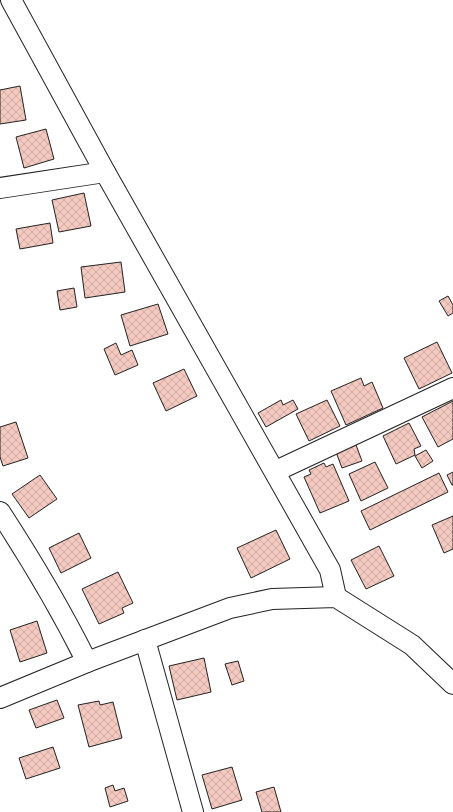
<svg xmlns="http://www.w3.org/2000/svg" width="453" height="812" viewBox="0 0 453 812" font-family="'DM Sans',sans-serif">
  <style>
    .building { fill: url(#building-cross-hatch); stroke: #222 }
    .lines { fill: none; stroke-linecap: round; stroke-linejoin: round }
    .minor-casing { stroke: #222; stroke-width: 22 }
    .minor { stroke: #fff; stroke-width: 20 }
  </style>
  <defs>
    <pattern id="building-cross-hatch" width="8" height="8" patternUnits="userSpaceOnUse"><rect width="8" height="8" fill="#f3c9c0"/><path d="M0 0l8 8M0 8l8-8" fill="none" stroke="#d0aca5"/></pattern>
  </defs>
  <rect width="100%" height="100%" fill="#fff"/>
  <g class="building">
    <path d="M 20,86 L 26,120 L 0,124 L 0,90 Z"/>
    <path d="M 46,129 L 54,159 L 24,168 L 16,137 Z"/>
    <path d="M 84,193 L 91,226 L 59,232 L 52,200 Z"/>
    <path d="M 50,223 L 53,243 L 20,249 L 16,229 Z"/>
    <path d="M 121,262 L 125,292 L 85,298 L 81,267 Z"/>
    <path d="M 74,288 L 77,307 L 60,310 L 57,291 Z"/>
    <path d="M 448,296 L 453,305 L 453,313 L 448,316 L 439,301 Z"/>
    <path d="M 158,304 L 168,334 L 130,346 L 121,315 Z"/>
    <path d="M 437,342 L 452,373 L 419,389 L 404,358 Z"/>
    <path d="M 116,343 L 121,355 L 132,350 L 138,365 L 115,375 L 104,349 Z"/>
    <path d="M 184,369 L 197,396 L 166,411 L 153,383 Z"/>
    <path d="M 361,378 L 364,386 L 372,382 L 383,408 L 346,425 L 331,391 Z"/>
    <path d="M 281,400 L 283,405 L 293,400 L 298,409 L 266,427 L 258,413 Z"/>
    <path d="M 327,400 L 340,426 L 309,441 L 296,414 Z"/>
    <path d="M 453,401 L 453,439 L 438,447 L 422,417 Z"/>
    <path d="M 16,422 L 28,458 L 3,466 L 0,457 L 0,427 Z"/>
    <path d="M 409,423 L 421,446 L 414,449 L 415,455 L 396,464 L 383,436 Z"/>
    <path d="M 356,445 L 362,461 L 342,468 L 336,452 Z"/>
    <path d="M 426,450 L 433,461 L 422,468 L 415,456 Z"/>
    <path d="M 375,462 L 388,488 L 361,501 L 349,474 Z"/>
    <path d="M 324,463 L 326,467 L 333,464 L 349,501 L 320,513 L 304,477 L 311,474 L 309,470 Z"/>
    <path d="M 453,472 L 453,485 L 452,485 L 447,475 Z"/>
    <path d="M 439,473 L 448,492 L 370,530 L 361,511 Z"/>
    <path d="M 40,475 L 57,499 L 29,518 L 12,494 Z"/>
    <path d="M 453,516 L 453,549 L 444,553 L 432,525 Z"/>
    <path d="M 276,530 L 290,559 L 251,578 L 237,548 Z"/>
    <path d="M 79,533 L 91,558 L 61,573 L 49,548 Z"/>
    <path d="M 379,546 L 394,576 L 366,589 L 351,560 Z"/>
    <path d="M 118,572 L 133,603 L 122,608 L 124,613 L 99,624 L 82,589 Z"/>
    <path d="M 37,621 L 47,653 L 20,662 L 10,630 Z"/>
    <path d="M 204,658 L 211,692 L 177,700 L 169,666 Z"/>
    <path d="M 238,661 L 244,681 L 232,685 L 225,664 Z"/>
    <path d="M 57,700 L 64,718 L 36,728 L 29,710 Z"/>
    <path d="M 99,701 L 100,705 L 113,702 L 122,738 L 89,747 L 78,705 Z"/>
    <path d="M 53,747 L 60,768 L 26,779 L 19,758 Z"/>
    <path d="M 232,767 L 242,800 L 212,809 L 202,775 Z"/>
    <path d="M 113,785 L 115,791 L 124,788 L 128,801 L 110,807 L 105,788 Z"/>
    <path d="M 274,787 L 281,812 L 262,812 L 256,792 Z"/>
  </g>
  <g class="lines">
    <defs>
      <g id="minor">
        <path d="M 11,0 L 105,172 L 330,570 L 336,597"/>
        <path d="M 0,188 L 105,172"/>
        <path d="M 276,471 L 453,388"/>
        <path d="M 0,512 C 32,561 61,610 87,662"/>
        <path d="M 145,640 L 193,812"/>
        <path d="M 0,698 L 87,662 L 230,608 L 272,599 L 336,597 L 412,645 L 453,684"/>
      </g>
    </defs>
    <use href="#minor" class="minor-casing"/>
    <use href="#minor" class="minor"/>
  </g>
</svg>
